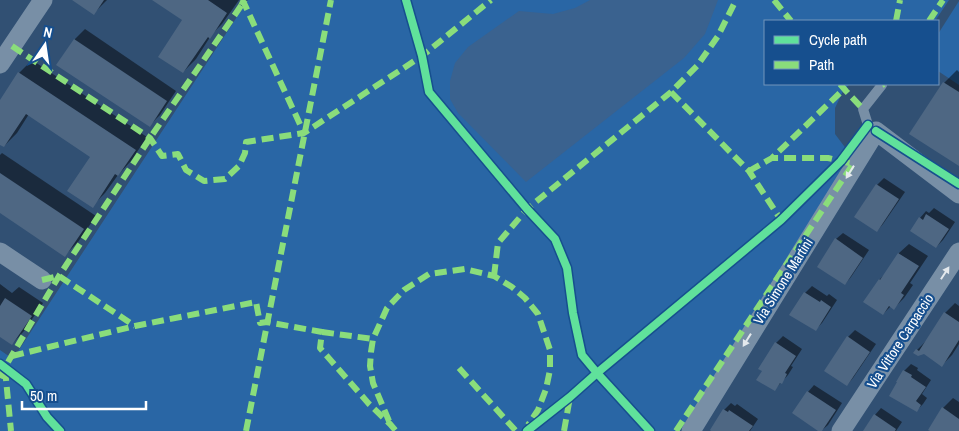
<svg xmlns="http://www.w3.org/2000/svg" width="959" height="431" viewBox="0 0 959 431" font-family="'Archivo Narrow',sans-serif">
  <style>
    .green { fill: #2966a5 }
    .water { fill: #3a628f }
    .shadow { fill: #0007 }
    .building { fill: #4e6783 }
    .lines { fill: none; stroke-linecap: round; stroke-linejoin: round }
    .lane { stroke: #788fa6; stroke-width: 10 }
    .street { stroke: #788fa6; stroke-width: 19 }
    .quiet { stroke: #8add7b; stroke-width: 6; stroke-dasharray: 12 6; stroke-linecap: butt }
    .cycleway-casing { stroke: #164f8e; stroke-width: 11 }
    .cycleway { stroke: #60e19b; stroke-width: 8 }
    .oneway { fill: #e4e9ed }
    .labels { text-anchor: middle; stroke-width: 4.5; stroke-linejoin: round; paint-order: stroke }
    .street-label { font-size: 14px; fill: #fff; stroke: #164f8e }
  </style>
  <rect width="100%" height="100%" fill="#315073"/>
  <g class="green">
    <path d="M 248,0 L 949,0 L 935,21 L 765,21 L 765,84 L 850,84 L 844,89 L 835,108 L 835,134 L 853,158 L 680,431 L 0,431 L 0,350 L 13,359 Z"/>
    <path d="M 959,1 L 959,85 L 938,71 L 938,34 Z"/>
  </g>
  <path class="water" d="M 590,0 L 718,0 L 705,34 L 684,58 L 526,182 L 458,113 L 450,99 L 450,81 L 455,63 L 468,47 L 519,11 L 553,14 L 575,8 Z"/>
  <g class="shadow">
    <path d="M 74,0 L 107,0 L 94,13 Z"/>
    <path d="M 154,0 L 239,0 L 222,24 L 212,34 L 196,59 L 183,72 L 184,20 Z"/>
    <path d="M 85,29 L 176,91 L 160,115 L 150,125 L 58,64 L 75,39 Z"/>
    <path d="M 32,60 L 147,137 L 131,161 L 118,175 L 105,193 L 92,206 L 92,156 L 29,114 L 17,133 L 4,146 L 0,143 L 0,102 L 19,73 Z"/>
    <path d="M 957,70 L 959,72 L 959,165 L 944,83 Z"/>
    <path d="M 2,153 L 96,216 L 78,242 L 65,255 L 0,212 L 0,155 Z"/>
    <path d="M 884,178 L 905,192 L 883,224 L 877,231 L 877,185 Z"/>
    <path d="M 934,208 L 955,222 L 943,240 L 936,247 L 920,218 L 926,211 L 929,213 Z"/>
    <path d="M 843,233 L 869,250 L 851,277 L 845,284 L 836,239 Z"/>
    <path d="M 909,244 L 928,256 L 910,283 L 913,285 L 904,298 L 894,308 L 891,306 L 883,314 L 865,302 L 880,279 L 886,273 L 899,253 Z"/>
    <path d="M 0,284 L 12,293 L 19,287 L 43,303 L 24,331 L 12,344 L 0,336 Z"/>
    <path d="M 812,286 L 827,296 L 829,294 L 837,300 L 822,323 L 815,330 L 791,314 L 805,293 Z"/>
    <path d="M 955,303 L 959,306 L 959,344 L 952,355 L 942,365 L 924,353 L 918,355 L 917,350 L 927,340 L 945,313 Z"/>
    <path d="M 855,330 L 876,344 L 853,378 L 847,385 L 848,337 Z"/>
    <path d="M 783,336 L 802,349 L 791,366 L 793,367 L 788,375 L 775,389 L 776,343 Z"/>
    <path d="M 911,364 L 918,368 L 917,370 L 931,380 L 922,394 L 927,398 L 923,404 L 916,411 L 898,381 L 904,371 Z"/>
    <path d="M 814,385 L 842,403 L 828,425 L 821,431 L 808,392 Z"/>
    <path d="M 953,398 L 959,402 L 959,431 L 932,431 L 943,408 Z"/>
    <path d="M 731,403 L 735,406 L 737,404 L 758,419 L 750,431 L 714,431 L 724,410 Z"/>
    <path d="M 881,408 L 902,422 L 896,431 L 864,431 L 875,415 Z"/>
  </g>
  <g class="building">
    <path d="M 72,0 L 104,0 L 94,15 Z"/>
    <path d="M 152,0 L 208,0 L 227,13 L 210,39 L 208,37 L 183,73 L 158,57 L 182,20 Z"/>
    <path d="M 74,39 L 167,101 L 150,127 L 56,65 Z"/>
    <path d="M 18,72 L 136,150 L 118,176 L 115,174 L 93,208 L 67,191 L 90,157 L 26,114 L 4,147 L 0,145 L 0,100 Z"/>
    <path d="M 943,82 L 959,92 L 959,166 L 909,134 Z"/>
    <path d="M 0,173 L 84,229 L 65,257 L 0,213 Z"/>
    <path d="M 876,184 L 899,199 L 877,232 L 854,217 Z"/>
    <path d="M 926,214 L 949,229 L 936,248 L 910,231 L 919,217 L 923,220 Z"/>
    <path d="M 835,238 L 863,258 L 845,285 L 817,267 Z"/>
    <path d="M 898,253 L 919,266 L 901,293 L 904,295 L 894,310 L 889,306 L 883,315 L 863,302 L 879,279 L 880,280 Z"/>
    <path d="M 804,292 L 820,302 L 821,300 L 831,307 L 816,331 L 789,315 Z"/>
    <path d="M 5,298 L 32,316 L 12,345 L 0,337 L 0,306 Z"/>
    <path d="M 944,312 L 959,322 L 959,340 L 942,367 L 924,354 L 918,356 L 913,353 L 916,349 L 919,351 Z"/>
    <path d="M 847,336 L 870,352 L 847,386 L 824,371 Z"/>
    <path d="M 775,342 L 796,356 L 785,373 L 787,374 L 782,384 L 780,383 L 775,391 L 756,380 L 762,371 L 758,369 Z"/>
    <path d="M 903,370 L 912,375 L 911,377 L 926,387 L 916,401 L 921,405 L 917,412 L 889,396 L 897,382 L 896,382 Z"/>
    <path d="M 807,391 L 836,410 L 822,431 L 818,431 L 792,413 Z"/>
    <path d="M 942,407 L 959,419 L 959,431 L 930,431 L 928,430 Z"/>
    <path d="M 723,409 L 728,412 L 729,410 L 753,426 L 749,431 L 711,431 L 710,430 Z"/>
    <path d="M 874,414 L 896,429 L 895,431 L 863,431 Z"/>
  </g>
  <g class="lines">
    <path class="lane" d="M 876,131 L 868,125 L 863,109 L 882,85"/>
    <g class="street">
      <path d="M 0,64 L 43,0"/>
      <path d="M 0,252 L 42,280"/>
      <path d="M 691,431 L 876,131 L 959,194"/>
      <path d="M 841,431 L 959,252"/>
    </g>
    <g class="quiet">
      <path d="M 774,0 L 791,21"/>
      <path d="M 240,1 L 244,3 L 304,133"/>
      <path d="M 896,21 L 900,0"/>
      <path d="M 929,21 L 943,0"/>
      <path d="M 12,46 L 150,138 L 162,156 L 178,154 L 186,170 L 204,181 L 225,179 L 239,166 L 245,153 L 246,142 L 304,133 L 422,56 L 491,0"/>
      <path d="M 840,84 L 846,91 L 863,109"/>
      <path d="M 882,85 L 884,84"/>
      <path d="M 671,92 L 749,171 L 781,220"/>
      <path d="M 749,171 L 772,158 L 844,89"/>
      <path d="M 494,276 L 498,243 L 527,209 L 671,92 L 697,66 L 718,36 L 736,0"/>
      <path d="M 42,280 L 59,276 L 135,326"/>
      <path d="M 322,332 L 373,339"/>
      <path d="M 12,356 L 135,326 L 256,302 L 260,323 L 267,322 L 322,332 L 320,348 L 369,404 L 390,424 L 396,431"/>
      <path d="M 459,368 L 516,431"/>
      <path d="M 5,369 L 11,431"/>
      <path d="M 0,378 L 5,367 L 59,276 L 150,138 L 245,0"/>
      <path d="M 389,421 L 373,383 L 370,366 L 371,352 L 373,339 L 387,308 L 404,290 L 429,274 L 465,269 L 494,276 L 512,287 L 525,298 L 538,314 L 550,350 L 550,370 L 546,389 L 538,410 L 528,425"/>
      <path d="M 246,431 L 331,0"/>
      <path d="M 564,431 L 570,397"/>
      <path d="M 676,431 L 853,164 L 828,158 L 772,158"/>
    </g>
    <defs>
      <g id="cycleway">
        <path d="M 406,0 L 422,56 L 429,92 L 527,209 L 555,239 L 567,268 L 573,313 L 582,355 L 597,373 L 650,431"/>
        <path d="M 876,131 L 959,184"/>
        <path d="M 0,364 L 26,384 L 47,417 L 60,431"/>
        <path d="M 527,431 L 570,397 L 597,373 L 781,220 L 841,161 L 868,125"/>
      </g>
    </defs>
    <use href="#cycleway" class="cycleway-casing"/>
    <use href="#cycleway" class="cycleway"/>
  </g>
  <defs><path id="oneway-solid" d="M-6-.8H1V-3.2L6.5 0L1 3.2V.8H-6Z" transform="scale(1.25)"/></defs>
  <g class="oneway">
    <use href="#oneway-solid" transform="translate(850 172) rotate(122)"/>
    <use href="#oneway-solid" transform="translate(945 273) rotate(-57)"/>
    <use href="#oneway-solid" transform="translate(747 340) rotate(122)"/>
  </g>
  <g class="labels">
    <g class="street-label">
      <text transform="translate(783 281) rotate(-58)" y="5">Via Simone Martini</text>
      <text transform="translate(900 341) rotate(-57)" y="5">Via Vittore Carpaccio</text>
    </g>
  </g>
  <rect x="764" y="20" width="175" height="65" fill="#164f8e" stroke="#7395bb"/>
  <rect x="774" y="36" width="25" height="8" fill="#60e19b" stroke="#7395bb"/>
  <text x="809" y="45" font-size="15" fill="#ffffff">Cycle path</text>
  <rect x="774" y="61" width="25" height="8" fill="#8add7b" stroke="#7395bb"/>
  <text x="809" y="70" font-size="15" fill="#ffffff">Path</text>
  <g transform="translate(45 45) rotate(13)" stroke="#164f8e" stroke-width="4" paint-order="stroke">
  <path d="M0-4L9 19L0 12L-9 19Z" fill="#ffffff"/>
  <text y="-8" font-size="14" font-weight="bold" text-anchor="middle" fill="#ffffff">N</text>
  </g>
  <path d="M22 401v8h124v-8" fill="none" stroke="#ffffff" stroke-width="2.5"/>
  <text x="30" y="401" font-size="15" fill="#ffffff" stroke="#164f8e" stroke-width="4" paint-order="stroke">50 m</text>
</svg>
